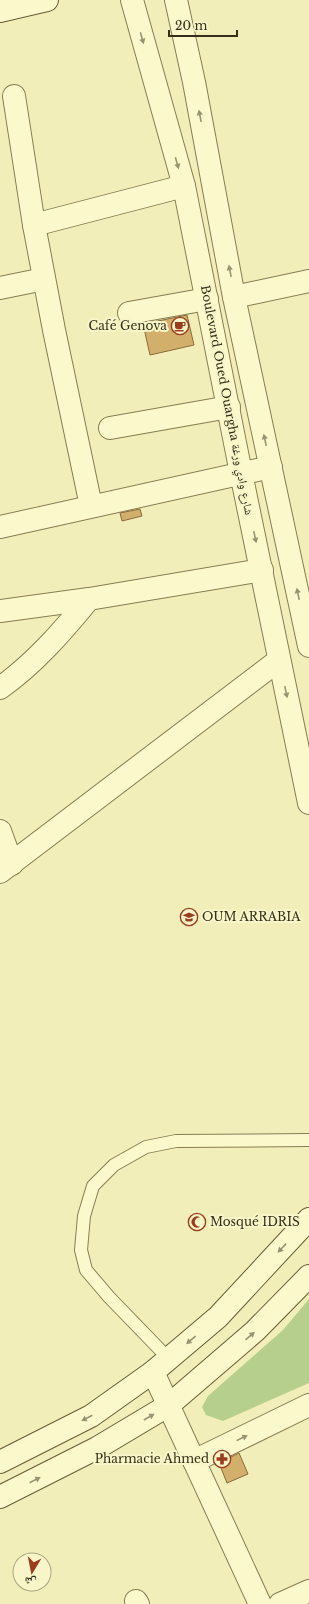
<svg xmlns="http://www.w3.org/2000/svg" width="309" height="1604" viewBox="0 0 309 1604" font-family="'Libre Baskerville','Noto Naskh Arabic',serif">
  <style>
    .green { fill: #b7cf8d }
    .building { fill: #d2b06b; stroke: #896b37 }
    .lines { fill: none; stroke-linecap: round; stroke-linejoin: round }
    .service-casing { stroke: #887c53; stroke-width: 14 }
    .minor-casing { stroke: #887c53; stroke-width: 24 }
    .tertiary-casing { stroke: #887c53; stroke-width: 24 }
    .secondary-casing { stroke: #695c36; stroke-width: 24 }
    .service { stroke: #fbf9cc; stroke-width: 12 }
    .minor { stroke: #fbf9cc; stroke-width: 22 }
    .tertiary { stroke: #fbf9cc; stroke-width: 22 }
    .secondary { stroke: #fbf9cc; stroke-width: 22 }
    .oneway { fill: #989472 }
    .labels { text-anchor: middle; stroke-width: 4; stroke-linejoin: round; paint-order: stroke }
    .poi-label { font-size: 12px; fill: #352e19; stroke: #f8f6c9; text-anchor: end }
    .street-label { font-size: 12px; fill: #352e19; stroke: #f8f6c9 }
  </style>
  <rect width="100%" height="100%" fill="#f1eeb9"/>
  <path class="green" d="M 309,1299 L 309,1383 L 223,1421 L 206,1415 L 202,1407 L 208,1396 L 283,1330 Z"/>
  <g class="building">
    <path d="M 187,315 L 194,345 L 150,355 L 143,324 Z"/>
    <path d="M 140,509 L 142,516 L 122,521 L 120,513 Z"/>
    <path d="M 239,1453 L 248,1474 L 227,1483 L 219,1463 Z"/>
  </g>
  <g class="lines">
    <defs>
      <path id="service" d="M 169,1359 L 109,1297 L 86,1270 L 81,1250 L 84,1216 L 93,1186 L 114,1165 L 146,1147 L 176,1141 L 309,1140"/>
      <g id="minor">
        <path d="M 14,96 L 34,225 L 54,330 L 91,506"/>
        <path d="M 34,225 L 184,186"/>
        <path d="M 0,288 L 44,279"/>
        <path d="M 234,297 L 309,281"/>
        <path d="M 129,313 L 207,299"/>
        <path d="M 110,428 L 229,407"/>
        <path d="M 0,527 L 271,467"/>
        <path d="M 0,611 L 89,599 L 262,570"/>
        <path d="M 0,688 C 34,664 62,632 89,599"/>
        <path d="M 0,831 L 12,864"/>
        <path d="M 0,872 L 279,660"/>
        <path d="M 153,1372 L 260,1604"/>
        <path d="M 194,1461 L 309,1405"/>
        <path d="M 136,1601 L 138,1604"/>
        <path d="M 280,1604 L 309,1591"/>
      </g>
      <g id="tertiary">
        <path d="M 132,0 L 184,186 L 241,473 L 309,803"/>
        <path d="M 176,0 L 194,82 L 234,297 L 309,646"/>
      </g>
      <g id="secondary">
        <path d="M 0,11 L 47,0"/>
        <path d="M 0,1462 L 91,1416 L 153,1372 L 218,1317 L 309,1219"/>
        <path d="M 0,1497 L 97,1448 L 169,1405 L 255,1331 L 309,1276"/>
      </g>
    </defs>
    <use href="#service" class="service-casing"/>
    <use href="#minor" class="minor-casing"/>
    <use href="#tertiary" class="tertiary-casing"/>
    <use href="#secondary" class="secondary-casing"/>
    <use href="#service" class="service"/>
    <use href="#minor" class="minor"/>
    <use href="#tertiary" class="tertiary"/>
    <use href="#secondary" class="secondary"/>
  </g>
  <defs><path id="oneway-solid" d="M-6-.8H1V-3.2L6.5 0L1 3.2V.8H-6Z"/></defs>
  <g class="oneway">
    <use href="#oneway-solid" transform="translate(142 38) rotate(74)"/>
    <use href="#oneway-solid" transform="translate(200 116) rotate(-101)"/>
    <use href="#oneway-solid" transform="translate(177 163) rotate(74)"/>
    <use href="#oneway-solid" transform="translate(230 271) rotate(-101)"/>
    <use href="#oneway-solid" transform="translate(265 440) rotate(-102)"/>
    <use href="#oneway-solid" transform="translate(255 537) rotate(78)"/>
    <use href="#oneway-solid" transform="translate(298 594) rotate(-102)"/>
    <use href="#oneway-solid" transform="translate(286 692) rotate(78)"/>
    <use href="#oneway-solid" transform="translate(282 1248) rotate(133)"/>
    <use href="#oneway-solid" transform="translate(250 1336) rotate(-41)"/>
    <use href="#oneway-solid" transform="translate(191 1340) rotate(140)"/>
    <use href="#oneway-solid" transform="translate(149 1417) rotate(-30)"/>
    <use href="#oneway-solid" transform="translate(87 1418) rotate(152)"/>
    <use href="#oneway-solid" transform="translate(242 1438) rotate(-26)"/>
    <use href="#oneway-solid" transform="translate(35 1480) rotate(-27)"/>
  </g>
  <defs>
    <symbol id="cafe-ring" viewBox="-11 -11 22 22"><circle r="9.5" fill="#f8f6c9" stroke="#9b3c1e" stroke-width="1.5"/><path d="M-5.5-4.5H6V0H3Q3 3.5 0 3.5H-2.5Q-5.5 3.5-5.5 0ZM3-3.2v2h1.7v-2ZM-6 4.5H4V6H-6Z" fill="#9b3c1e"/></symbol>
    <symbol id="school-ring" viewBox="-11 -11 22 22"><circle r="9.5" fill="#f8f6c9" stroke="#9b3c1e" stroke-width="1.5"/><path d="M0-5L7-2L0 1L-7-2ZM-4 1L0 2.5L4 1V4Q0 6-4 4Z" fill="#9b3c1e"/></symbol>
    <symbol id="mosque-ring" viewBox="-11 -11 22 22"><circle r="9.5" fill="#f8f6c9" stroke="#9b3c1e" stroke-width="1.5"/><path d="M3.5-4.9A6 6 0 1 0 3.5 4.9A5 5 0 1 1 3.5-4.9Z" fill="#9b3c1e"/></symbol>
    <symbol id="pharmacy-ring" viewBox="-11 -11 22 22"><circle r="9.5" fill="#f8f6c9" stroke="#9b3c1e" stroke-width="1.5"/><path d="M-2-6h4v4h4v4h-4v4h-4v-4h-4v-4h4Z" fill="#9b3c1e"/></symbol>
  </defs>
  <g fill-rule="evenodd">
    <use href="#cafe-ring" x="170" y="316" width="20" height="20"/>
    <use href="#school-ring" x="179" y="907" width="20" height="20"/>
    <use href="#mosque-ring" x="187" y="1212" width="20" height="20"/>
    <use href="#pharmacy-ring" x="212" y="1449" width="20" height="20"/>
  </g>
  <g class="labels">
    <g class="poi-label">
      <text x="167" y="330">Café Genova</text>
      <text x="202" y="921" text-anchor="start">OUM ARRABIA</text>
      <text x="210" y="1226" text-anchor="start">Mosqué IDRIS</text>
      <text x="209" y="1463">Pharmacie Ahmed</text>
    </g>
    <g class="street-label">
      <text transform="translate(227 400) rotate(79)" y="4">Boulevard Oued Ouargha شارع وادي ورغة</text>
    </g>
  </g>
  <g transform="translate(32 1572) rotate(190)"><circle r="19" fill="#f8f6c9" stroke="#aaa683"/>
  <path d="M0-3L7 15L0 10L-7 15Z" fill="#9b3c1e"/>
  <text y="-6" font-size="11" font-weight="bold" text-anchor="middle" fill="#352e19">ش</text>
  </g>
  <path d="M169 30v6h68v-6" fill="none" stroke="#352e19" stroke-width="2"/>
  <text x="175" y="30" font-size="12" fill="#352e19" stroke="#f8f6c9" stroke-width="3" paint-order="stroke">20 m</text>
</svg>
